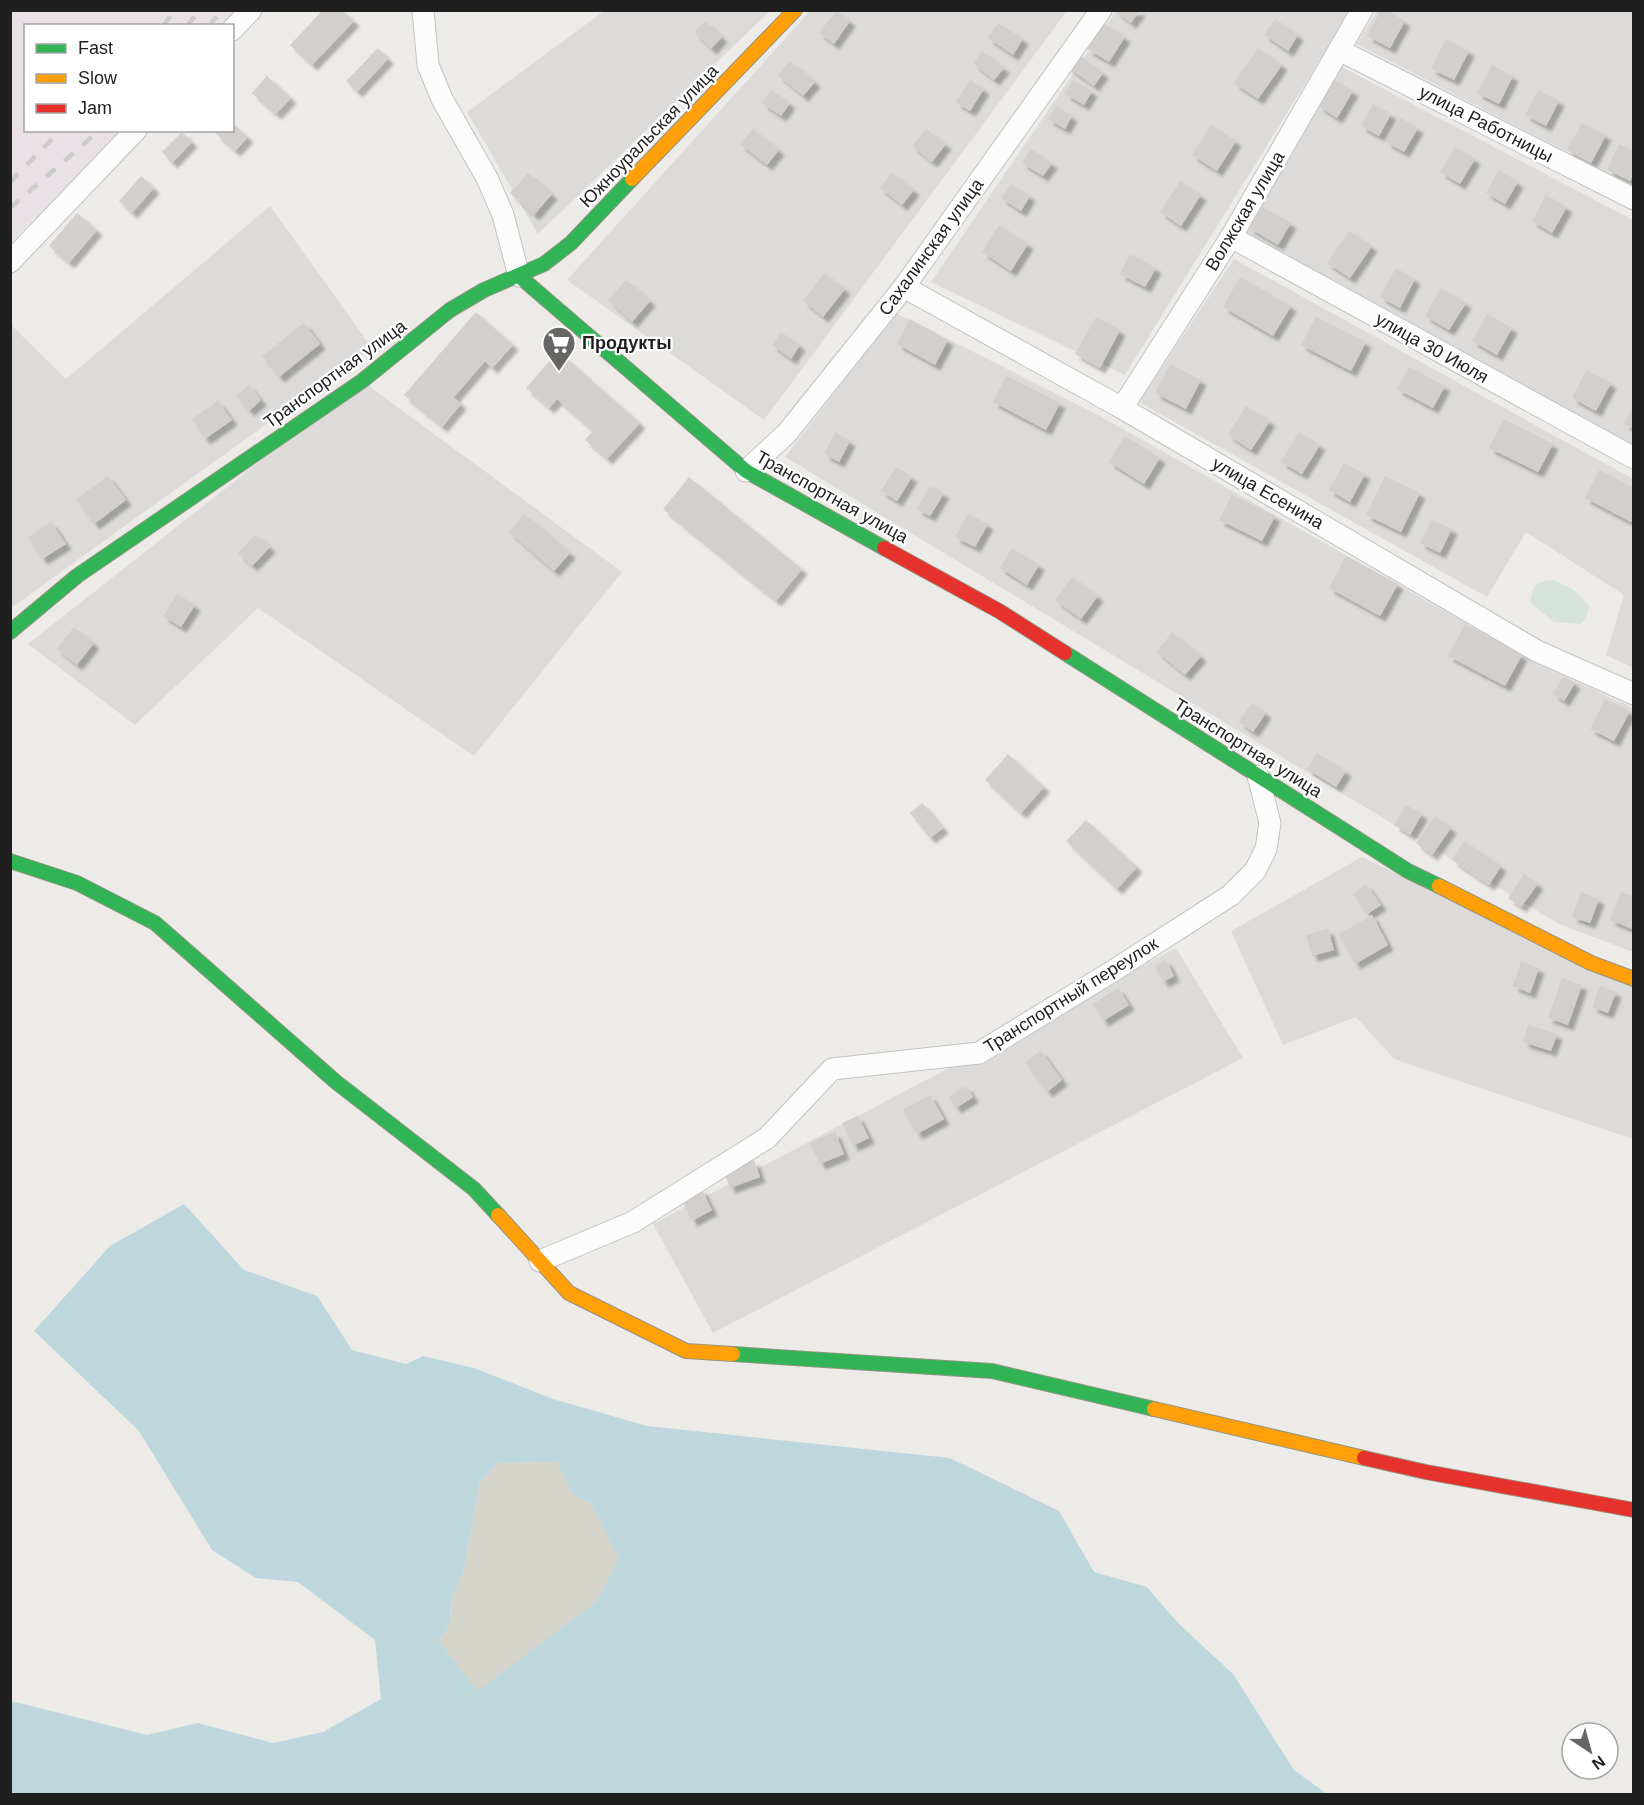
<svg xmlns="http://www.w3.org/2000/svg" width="1644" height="1805" viewBox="0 0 1644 1805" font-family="Arial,sans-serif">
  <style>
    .residential { fill: #dcdbd9 }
    .industrial { fill: #eae1e6 }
    .construction { fill: #d5d4ca }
    .wetland { fill: #d6e2db }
    .water { fill: #bed7dd; fill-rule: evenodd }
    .building { fill: #d2cfcd; filter: url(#shadow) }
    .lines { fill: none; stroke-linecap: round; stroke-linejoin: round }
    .street-casing { stroke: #c3c2c0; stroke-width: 23 }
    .fast-casing { stroke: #949582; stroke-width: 16 }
    .slow-casing { stroke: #949582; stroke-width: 16 }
    .jam-casing { stroke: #949582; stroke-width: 16 }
    .street { stroke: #fcfcfc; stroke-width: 21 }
    .fast { stroke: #30b455; stroke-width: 14 }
    .slow { stroke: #ff9f0a; stroke-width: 14 }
    .jam { stroke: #e5322d; stroke-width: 14 }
    .rail { stroke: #cbcbca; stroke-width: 4.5; stroke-dasharray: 12 12; stroke-linecap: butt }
    .labels { text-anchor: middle; stroke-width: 4.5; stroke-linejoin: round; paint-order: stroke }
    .street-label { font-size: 18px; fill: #1f1f1f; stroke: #fff }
    .poi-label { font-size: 18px; font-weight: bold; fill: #1f1f1f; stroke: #fff; text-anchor: start }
  </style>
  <defs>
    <filter id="shadow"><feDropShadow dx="5.5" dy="5.5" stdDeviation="1.5" flood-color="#0004"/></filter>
  </defs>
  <rect width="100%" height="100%" fill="#edebe8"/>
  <g class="residential">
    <path d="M 604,11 L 770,11 L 538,234 L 467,112 Z"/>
    <path d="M 810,11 L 1067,11 L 764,420 L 567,280 Z"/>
    <path d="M 1116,11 L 1350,11 L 1125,375 L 931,282 Z"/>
    <path d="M 1377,11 L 1633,11 L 1633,185 L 1356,44 Z"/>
    <path d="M 1338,65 L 1633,220 L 1633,448 L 1242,230 Z"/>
    <path d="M 270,206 L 372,348 L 11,608 L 10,324 L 66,379 Z"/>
    <path d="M 1234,259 L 1633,479 L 1633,668 L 1606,655 L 1624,595 L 1526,532 L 1487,597 L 1139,402 Z"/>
    <path d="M 896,313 L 1100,416 L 1542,666 L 1633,708 L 1633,952 L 1557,923 L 785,457 Z"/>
    <path d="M 362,381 L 622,572 L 474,756 L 258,608 L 135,725 L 28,644 Z"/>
    <path d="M 1362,857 L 1633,987 L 1633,1139 L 1394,1059 L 1356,1017 L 1283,1045 L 1231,931 Z"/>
    <path d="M 1176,948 L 1243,1058 L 713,1333 L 653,1224 Z"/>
  </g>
  <path class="industrial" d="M 11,11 L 244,11 L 228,25 L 26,26 L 26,130 L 121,131 L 11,242 Z"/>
  <path class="construction" d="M 557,1462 L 573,1494 L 592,1504 L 620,1558 L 597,1601 L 478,1692 L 439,1641 L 450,1624 L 451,1599 L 463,1574 L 480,1483 L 497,1463 Z"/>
  <path class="wetland" d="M 1554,580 L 1574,590 L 1589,606 L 1586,618 L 1580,624 L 1554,622 L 1530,602 C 1533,585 1536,581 1554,580 Z"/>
  <path class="water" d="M 184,1204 L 244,1270 L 317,1296 L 352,1350 L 406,1364 L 423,1356 L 474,1368 L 553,1399 L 647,1426 L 950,1458 L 1059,1511 L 1094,1572 L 1147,1587 L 1178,1623 L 1233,1674 L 1294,1770 L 1327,1794 L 11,1794 L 11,1701 L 147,1735 L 198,1723 L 273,1743 L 323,1732 L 381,1699 L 375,1640 L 298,1582 L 256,1578 L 212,1550 L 139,1431 L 34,1331 L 110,1246 ZM 557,1462 L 573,1494 L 592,1504 L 619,1558 L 597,1601 L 478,1691 L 439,1641 L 450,1624 L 451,1599 L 463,1574 L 480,1483 L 497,1463 Z"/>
  <g class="building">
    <path d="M 323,10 L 342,10 L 354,21 L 312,65 L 290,45 Z"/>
    <path d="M 1114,10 L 1140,10 L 1131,23 Z"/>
    <path d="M 1381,10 L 1385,10 L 1405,21 L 1390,48 L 1367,36 Z"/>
    <path d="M 836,11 L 850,21 L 834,44 L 819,33 Z"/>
    <path d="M 1275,19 L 1298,35 L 1288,51 L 1264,35 Z"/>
    <path d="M 705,21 L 722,37 L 711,49 L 694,32 Z"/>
    <path d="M 998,23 L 1023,39 L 1013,55 L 988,38 Z"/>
    <path d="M 1103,23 L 1125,37 L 1109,62 L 1087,49 Z"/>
    <path d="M 1446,39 L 1469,51 L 1454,80 L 1431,69 Z"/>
    <path d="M 378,48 L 388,59 L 357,92 L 346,81 Z"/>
    <path d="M 1258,48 L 1282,65 L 1258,99 L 1234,83 Z"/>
    <path d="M 982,51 L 1004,68 L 994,80 L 973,63 Z"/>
    <path d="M 1076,53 L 1103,73 L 1094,86 L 1066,66 Z"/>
    <path d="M 790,61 L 815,82 L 803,96 L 778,75 Z"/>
    <path d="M 1492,65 L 1513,76 L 1499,104 L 1477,93 Z"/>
    <path d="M 267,76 L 291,98 L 276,114 L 252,93 Z"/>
    <path d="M 970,80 L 984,89 L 970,111 L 956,102 Z"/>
    <path d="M 1073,80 L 1092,91 L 1084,105 L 1065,94 Z"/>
    <path d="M 1334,80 L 1353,91 L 1337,118 L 1318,106 Z"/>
    <path d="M 771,90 L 790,103 L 781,116 L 762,103 Z"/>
    <path d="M 1538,90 L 1559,101 L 1546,126 L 1525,115 Z"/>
    <path d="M 1373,104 L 1391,114 L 1379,136 L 1361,126 Z"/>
    <path d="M 1056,106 L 1072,116 L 1065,129 L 1048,119 Z"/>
    <path d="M 1401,118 L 1418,128 L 1404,152 L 1386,142 Z"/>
    <path d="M 232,123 L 248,137 L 235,151 L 215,133 L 217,130 L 232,130 Z"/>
    <path d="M 1582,123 L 1606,135 L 1591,163 L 1567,150 Z"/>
    <path d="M 1211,125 L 1236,141 L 1217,171 L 1192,155 Z"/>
    <path d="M 753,129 L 779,150 L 767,165 L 740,144 Z"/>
    <path d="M 926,129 L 946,144 L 932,162 L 912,146 Z"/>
    <path d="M 182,132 L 192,142 L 172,163 L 162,152 Z"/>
    <path d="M 1619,144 L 1634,150 L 1634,174 L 1630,181 L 1607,170 Z"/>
    <path d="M 1455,147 L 1475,159 L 1460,184 L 1440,172 Z"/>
    <path d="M 1031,149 L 1052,163 L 1043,176 L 1022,163 Z"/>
    <path d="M 1499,170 L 1518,182 L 1505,204 L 1486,193 Z"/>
    <path d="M 528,173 L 552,194 L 534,215 L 510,193 Z"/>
    <path d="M 892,173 L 914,190 L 902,205 L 880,188 Z"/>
    <path d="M 141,176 L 154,188 L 132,213 L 119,201 Z"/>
    <path d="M 1180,181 L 1201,195 L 1181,226 L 1160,212 Z"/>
    <path d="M 1011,184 L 1030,196 L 1021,211 L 1001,198 Z"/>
    <path d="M 1546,195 L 1567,207 L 1552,233 L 1532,221 Z"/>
    <path d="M 1262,207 L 1291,223 L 1278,245 L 1249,228 Z"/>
    <path d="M 77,213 L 97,230 L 69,263 L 49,246 Z"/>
    <path d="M 999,225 L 1028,244 L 1011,271 L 982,252 Z"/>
    <path d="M 1349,231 L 1372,246 L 1350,278 L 1327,263 Z"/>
    <path d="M 1130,254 L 1156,268 L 1145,287 L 1120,274 Z"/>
    <path d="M 1396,268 L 1415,279 L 1400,308 L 1380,297 Z"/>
    <path d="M 824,273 L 845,289 L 823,317 L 803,301 Z"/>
    <path d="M 1240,277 L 1291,306 L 1273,336 L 1223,307 Z"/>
    <path d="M 626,280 L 650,301 L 632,322 L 608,300 Z"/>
    <path d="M 1441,288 L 1466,303 L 1449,330 L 1425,316 Z"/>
    <path d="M 476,312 L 513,345 L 492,368 L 485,361 L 454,397 L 461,404 L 442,427 L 404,395 Z"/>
    <path d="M 1487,314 L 1512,328 L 1497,355 L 1472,341 Z"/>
    <path d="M 1096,317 L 1120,330 L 1100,368 L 1075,354 Z"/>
    <path d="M 1316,317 L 1366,342 L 1351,371 L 1301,345 Z"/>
    <path d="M 910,319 L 948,340 L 935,365 L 897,344 Z"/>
    <path d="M 304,323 L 320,344 L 279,377 L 262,356 Z"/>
    <path d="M 781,332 L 800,345 L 791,359 L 772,345 Z"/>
    <path d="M 558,351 L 640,423 L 607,459 L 585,440 L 593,431 L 557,399 L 549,408 L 526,388 Z"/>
    <path d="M 1170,364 L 1201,380 L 1186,409 L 1155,393 Z"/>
    <path d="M 1409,367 L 1445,386 L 1433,408 L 1397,389 Z"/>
    <path d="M 1586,370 L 1611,383 L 1596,411 L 1572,398 Z"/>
    <path d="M 1006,376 L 1060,403 L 1046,430 L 993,402 Z"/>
    <path d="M 249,385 L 261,400 L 249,411 L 236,396 Z"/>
    <path d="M 218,401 L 232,420 L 205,439 L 192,419 Z"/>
    <path d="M 1246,406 L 1270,421 L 1251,450 L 1228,435 Z"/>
    <path d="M 1634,406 L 1634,429 L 1624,424 Z"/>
    <path d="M 1504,419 L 1553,444 L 1538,472 L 1489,448 Z"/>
    <path d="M 835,432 L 850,441 L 839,462 L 824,454 Z"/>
    <path d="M 1299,432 L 1320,445 L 1302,474 L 1281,462 Z"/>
    <path d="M 1125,436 L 1160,458 L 1144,484 L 1109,462 Z"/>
    <path d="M 1344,463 L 1365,474 L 1350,502 L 1329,490 Z"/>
    <path d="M 896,467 L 912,477 L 897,501 L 881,491 Z"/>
    <path d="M 1599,470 L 1634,488 L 1634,517 L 1631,522 L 1585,498 Z"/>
    <path d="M 108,476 L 126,500 L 94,524 L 76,499 Z"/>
    <path d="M 1385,476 L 1420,493 L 1401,532 L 1366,515 Z"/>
    <path d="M 689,477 L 802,569 L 776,601 L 663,509 Z"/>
    <path d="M 930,486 L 944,493 L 930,516 L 917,509 Z"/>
    <path d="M 1232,495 L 1275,516 L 1262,541 L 1219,520 Z"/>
    <path d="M 524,514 L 570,553 L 554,571 L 509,532 Z"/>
    <path d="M 968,514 L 988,524 L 975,547 L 955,537 Z"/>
    <path d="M 1432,520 L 1452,529 L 1440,553 L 1420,543 Z"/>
    <path d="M 51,522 L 66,544 L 42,559 L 28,537 Z"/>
    <path d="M 256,534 L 270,547 L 252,566 L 238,553 Z"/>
    <path d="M 1012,548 L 1039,565 L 1027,585 L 1000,568 Z"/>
    <path d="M 1346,556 L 1398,584 L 1380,616 L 1329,588 Z"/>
    <path d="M 1072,577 L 1098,596 L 1081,619 L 1055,600 Z"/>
    <path d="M 177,594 L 195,605 L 181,627 L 163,616 Z"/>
    <path d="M 1465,624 L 1522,655 L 1505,686 L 1448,656 Z"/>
    <path d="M 74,627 L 94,643 L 77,665 L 57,649 Z"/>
    <path d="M 1172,632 L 1201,656 L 1185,675 L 1157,652 Z"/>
    <path d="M 1564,676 L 1575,683 L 1564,701 L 1553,694 Z"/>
    <path d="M 1605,699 L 1630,711 L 1614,741 L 1590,729 Z"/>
    <path d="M 1252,703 L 1266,713 L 1253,732 L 1239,722 Z"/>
    <path d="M 1317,753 L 1346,771 L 1336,787 L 1307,769 Z"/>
    <path d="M 1008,754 L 1044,787 L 1021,813 L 985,780 Z"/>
    <path d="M 922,803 L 943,828 L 930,838 L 910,813 Z"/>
    <path d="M 1406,805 L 1422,814 L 1410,835 L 1394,825 Z"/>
    <path d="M 1435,816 L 1451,828 L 1432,855 L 1416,843 Z"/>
    <path d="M 1086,820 L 1137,867 L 1117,889 L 1066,841 Z"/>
    <path d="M 1464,841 L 1501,866 L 1489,885 L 1452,860 Z"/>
    <path d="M 1524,874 L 1538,884 L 1521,907 L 1508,898 Z"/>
    <path d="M 1366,884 L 1381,905 L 1367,914 L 1353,894 Z"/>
    <path d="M 1581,892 L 1599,899 L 1590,923 L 1572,917 Z"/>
    <path d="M 1621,892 L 1634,897 L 1632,929 L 1610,920 Z"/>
    <path d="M 1372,915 L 1388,945 L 1355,964 L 1339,934 Z"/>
    <path d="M 1328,929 L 1334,950 L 1312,956 L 1306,935 Z"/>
    <path d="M 1166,960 L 1174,976 L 1163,982 L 1155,966 Z"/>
    <path d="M 1521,962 L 1539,968 L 1530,993 L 1513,986 Z"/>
    <path d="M 1562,978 L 1582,985 L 1568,1025 L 1548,1018 Z"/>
    <path d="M 1600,986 L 1616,992 L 1608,1013 L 1592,1007 Z"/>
    <path d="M 1118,988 L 1129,1005 L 1103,1021 L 1093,1004 Z"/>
    <path d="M 1528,1025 L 1557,1034 L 1551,1051 L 1523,1042 Z"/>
    <path d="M 1041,1051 L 1062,1080 L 1047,1092 L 1025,1062 Z"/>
    <path d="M 966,1086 L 973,1097 L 956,1108 L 949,1097 Z"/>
    <path d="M 930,1095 L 944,1119 L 917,1134 L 903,1110 Z"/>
    <path d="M 858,1116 L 869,1138 L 853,1146 L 842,1123 Z"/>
    <path d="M 835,1132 L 844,1154 L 820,1164 L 810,1143 Z"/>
    <path d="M 754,1160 L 760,1177 L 730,1188 L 724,1172 Z"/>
    <path d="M 701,1188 L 712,1210 L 692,1221 L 681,1198 Z"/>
  </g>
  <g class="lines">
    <defs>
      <g id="street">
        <path d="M 423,10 L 428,65 L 442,99 L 487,178 L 503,215 L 519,276"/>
        <path d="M 232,30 L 251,10"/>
        <path d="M 1339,50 L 1634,199"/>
        <path d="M 1231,237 L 1634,458"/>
        <path d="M 10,262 L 136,130"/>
        <path d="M 904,287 L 1122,408 L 1537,651 L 1634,694"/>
        <path d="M 1122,408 L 1231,237 L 1362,10"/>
        <path d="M 746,471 L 787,433 L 904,287 L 1101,10"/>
        <path d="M 540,1261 L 633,1222 L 767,1138 L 832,1069 L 979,1053 L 1116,969 L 1231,895 L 1255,871 L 1266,849 L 1270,823 L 1258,776"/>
      </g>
      <g id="fast">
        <path d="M 519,276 L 746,471 L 884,548"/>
        <path d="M 10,632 L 77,576 L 362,381 L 450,310 L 484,290 L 544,264 L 571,243 L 632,179"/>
        <path d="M 1065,653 L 1408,871 L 1439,886"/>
        <path d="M 10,861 L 77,883 L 155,923 L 336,1082 L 474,1189 L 498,1215"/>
        <path d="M 733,1354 L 992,1371 L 1154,1409"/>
      </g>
      <g id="slow">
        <path d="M 632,179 L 795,10"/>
        <path d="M 1439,886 L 1591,963 L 1634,979"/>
        <path d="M 498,1215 L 569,1293 L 686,1351 L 733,1354"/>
        <path d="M 1154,1409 L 1364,1458"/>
      </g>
      <g id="jam">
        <path d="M 884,548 L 999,611 L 1065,653"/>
        <path d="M 1364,1458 L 1426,1472 L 1634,1510"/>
      </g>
    </defs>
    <use href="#street" class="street-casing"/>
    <use href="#fast" class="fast-casing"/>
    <use href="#slow" class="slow-casing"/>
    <use href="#jam" class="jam-casing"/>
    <use href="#street" class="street"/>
    <use href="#fast" class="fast"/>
    <use href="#slow" class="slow"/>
    <use href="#jam" class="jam"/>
    <g class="rail">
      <path d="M 163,26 L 175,10"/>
      <path d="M 187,26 L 200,10"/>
      <path d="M 209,26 L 222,10"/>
      <path d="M 10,182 L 61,130"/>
      <path d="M 10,208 L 100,130"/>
    </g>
  </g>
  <defs>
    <symbol id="supermarket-pin" viewBox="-11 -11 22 30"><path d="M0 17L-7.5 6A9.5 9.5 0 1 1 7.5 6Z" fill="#676665" stroke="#fff"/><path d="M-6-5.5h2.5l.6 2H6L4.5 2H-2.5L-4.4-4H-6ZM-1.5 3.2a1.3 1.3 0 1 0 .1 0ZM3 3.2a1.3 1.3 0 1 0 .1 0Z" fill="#fff"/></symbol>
  </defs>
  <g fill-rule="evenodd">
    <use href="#supermarket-pin" x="540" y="324" width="38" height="52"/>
  </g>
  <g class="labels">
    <g class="street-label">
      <text transform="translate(1486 124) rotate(27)" y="6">улица Работницы</text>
      <text transform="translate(649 136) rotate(-46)" y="6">Южноуральская улица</text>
      <text transform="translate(1245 211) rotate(-59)" y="6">Волжская улица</text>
      <text transform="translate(931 247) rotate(-54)" y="6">Сахалинская улица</text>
      <text transform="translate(1432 348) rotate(29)" y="6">улица 30 Июля</text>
      <text transform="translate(335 374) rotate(-36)" y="6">Транспортная улица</text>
      <text transform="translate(1268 493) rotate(30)" y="6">улица Есенина</text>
      <text transform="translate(832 497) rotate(29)" y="6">Транспортная улица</text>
      <text transform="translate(1248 748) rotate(32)" y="6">Транспортная улица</text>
      <text transform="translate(1071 995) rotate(-32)" y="6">Транспортный переулок</text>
    </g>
    <g class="poi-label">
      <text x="582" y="349">Продукты</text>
    </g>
  </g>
  <rect width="1644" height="1805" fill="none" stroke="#1f1f1f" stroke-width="24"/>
  <rect x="24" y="24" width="210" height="108" fill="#ffffff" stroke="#a5a5a5" stroke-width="1.5"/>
  <rect x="36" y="44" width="30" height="9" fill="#30b455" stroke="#a5a5a5" stroke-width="1.5"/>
  <text x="78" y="54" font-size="18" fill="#1f1f1f">Fast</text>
  <rect x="36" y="74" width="30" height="9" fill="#ff9f0a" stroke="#a5a5a5" stroke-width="1.5"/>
  <text x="78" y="84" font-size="18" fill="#1f1f1f">Slow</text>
  <rect x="36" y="104" width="30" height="9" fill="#e5322d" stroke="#a5a5a5" stroke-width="1.5"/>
  <text x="78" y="114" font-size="18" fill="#1f1f1f">Jam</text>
  <g transform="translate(1590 1751) rotate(144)"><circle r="28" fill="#ffffff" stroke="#a5a5a5" stroke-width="1.5"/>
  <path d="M0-4.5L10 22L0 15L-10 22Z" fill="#676665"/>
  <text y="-9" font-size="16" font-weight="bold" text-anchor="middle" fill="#1f1f1f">N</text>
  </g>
</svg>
